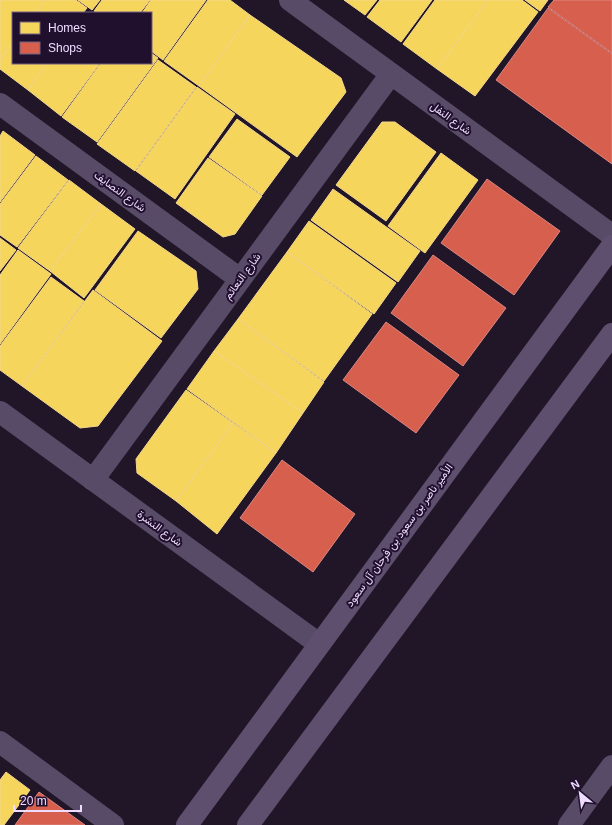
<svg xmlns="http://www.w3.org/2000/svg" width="612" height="825" viewBox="0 0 612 825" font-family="Arial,Vazirmatn,sans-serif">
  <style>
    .homes { fill: #f6d55c; stroke: #f4d78d }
    .shops { fill: #d6604d; stroke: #de8682 }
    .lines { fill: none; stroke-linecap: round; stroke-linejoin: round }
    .street { stroke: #584b68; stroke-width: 22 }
    .secondary { stroke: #5d4f6d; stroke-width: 22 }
    .labels { text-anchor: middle; stroke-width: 4; stroke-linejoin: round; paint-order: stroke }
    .street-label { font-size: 11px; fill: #efddff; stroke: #210f2e }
  </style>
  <rect width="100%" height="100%" fill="#201627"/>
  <g class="homes">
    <path d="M 0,0 L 45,0 L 35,13 L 13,13 L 13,43 L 0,60 Z"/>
    <path d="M 45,0 L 76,0 L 87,8 L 83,13 L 35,13 Z"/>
    <path d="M 78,0 L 100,0 L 92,10 Z"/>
    <path d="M 102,0 L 150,0 L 140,13 L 97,13 L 94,11 Z"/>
    <path d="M 151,0 L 206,0 L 163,60 L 151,51 L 151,13 L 142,13 Z"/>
    <path d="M 208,0 L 230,0 L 250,15 L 199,86 L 164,61 Z"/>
    <path d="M 344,0 L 377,0 L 365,15 Z"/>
    <path d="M 380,0 L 432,0 L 401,42 L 367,17 Z"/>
    <path d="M 435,0 L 488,0 L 437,69 L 403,44 Z"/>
    <path d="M 488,0 L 522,0 L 538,12 L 475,96 L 437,69 Z"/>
    <path d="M 525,0 L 548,0 L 540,11 Z"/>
    <path d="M 250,15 L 341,78 L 346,92 L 297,157 L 199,86 Z"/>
    <path d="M 13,43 L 13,63 L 47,63 L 28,90 L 0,69 L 0,60 Z"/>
    <path d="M 151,53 L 158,58 L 97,142 L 62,117 L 101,63 L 151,63 Z"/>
    <path d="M 158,60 L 196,87 L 135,171 L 97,144 Z"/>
    <path d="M 47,63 L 100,63 L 61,116 L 28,90 Z"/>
    <path d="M 197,87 L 235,114 L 175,199 L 136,171 Z"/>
    <path d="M 237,119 L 290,157 L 262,195 L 209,157 Z"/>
    <path d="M 382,122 L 395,122 L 436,152 L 386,221 L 336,185 Z"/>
    <path d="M 3,131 L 35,155 L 0,202 L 0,136 Z"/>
    <path d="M 441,153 L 478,180 L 425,253 L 388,226 Z"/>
    <path d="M 36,156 L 68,180 L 17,247 L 0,235 L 0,204 Z"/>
    <path d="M 208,158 L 262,196 L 235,234 L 223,237 L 176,203 Z"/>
    <path d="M 69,180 L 101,204 L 50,271 L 18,248 Z"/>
    <path d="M 333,189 L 420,251 L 398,282 L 311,220 Z"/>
    <path d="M 101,204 L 135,229 L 84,298 L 50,271 Z"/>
    <path d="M 309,221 L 396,283 L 374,314 L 287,252 Z"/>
    <path d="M 138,231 L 196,271 L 198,289 L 161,338 L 95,290 Z"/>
    <path d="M 0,238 L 16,250 L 0,271 Z"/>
    <path d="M 18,250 L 51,274 L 0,344 L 0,275 Z"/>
    <path d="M 287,252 L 372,314 L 324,381 L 238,319 Z"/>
    <path d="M 51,277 L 84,301 L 22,386 L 0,370 L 0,346 Z"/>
    <path d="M 93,290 L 162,341 L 98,426 L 80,428 L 22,386 Z"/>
    <path d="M 238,319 L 324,382 L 303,413 L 214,351 Z"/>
    <path d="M 214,351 L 303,413 L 276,453 L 187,389 Z"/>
    <path d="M 186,390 L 233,423 L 176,501 L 137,473 L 136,459 Z"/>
    <path d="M 233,423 L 276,453 L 217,534 L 176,501 Z"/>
    <path d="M 6,772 L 30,790 L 4,825 L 0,825 L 0,780 Z"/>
  </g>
  <g class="shops">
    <path d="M 554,0 L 612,0 L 612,53 L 548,7 Z"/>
    <path d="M 548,8 L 612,54 L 612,164 L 496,80 Z"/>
    <path d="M 487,179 L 560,231 L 514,295 L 441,243 Z"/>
    <path d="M 433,255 L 506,308 L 463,366 L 391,313 Z"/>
    <path d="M 386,322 L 459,375 L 416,433 L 343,380 Z"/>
    <path d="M 282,460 L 355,514 L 313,572 L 240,518 Z"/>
    <path d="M 39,792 L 85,825 L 15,825 Z"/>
  </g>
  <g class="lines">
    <g class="street">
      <path d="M 290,0 L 612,235"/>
      <path d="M 0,104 L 240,279"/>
      <path d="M 0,412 L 319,644"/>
      <path d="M 93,480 L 391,74"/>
      <path d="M 0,742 L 113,825"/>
      <path d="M 569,825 L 612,766"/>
    </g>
    <g class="secondary">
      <path d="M 187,825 L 612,246"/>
      <path d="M 248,825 L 612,334"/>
    </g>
  </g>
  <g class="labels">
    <g class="street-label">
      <text transform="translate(451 118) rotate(36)" y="4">شارع النفل</text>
      <text transform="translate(120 191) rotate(36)" y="4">شارع النصايف</text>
      <text transform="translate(242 276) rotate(-54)" y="4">شارع النعائم</text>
      <text transform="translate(160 528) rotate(36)" y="4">شارع النشرة</text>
      <text transform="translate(399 535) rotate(-54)" y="4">الأمير ناصر بن سعود بن فرحان آل سعود</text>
    </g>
  </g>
  <rect x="12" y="12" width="140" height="52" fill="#210f2e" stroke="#736182"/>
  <rect x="20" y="22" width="20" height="12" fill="#f6d55c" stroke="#736182"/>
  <text x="48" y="32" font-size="12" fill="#efddff">Homes</text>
  <rect x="20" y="42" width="20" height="12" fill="#d6604d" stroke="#736182"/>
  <text x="48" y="52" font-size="12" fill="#efddff">Shops</text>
  <g transform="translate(580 793) rotate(331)" stroke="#210f2e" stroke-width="3" paint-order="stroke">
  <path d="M0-3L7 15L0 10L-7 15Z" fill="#efddff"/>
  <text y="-6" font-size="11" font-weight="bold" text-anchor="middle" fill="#efddff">N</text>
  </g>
  <path d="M14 805v6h67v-6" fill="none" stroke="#efddff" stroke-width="2"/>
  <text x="20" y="805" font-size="12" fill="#efddff" stroke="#210f2e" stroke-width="3" paint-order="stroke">20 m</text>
</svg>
